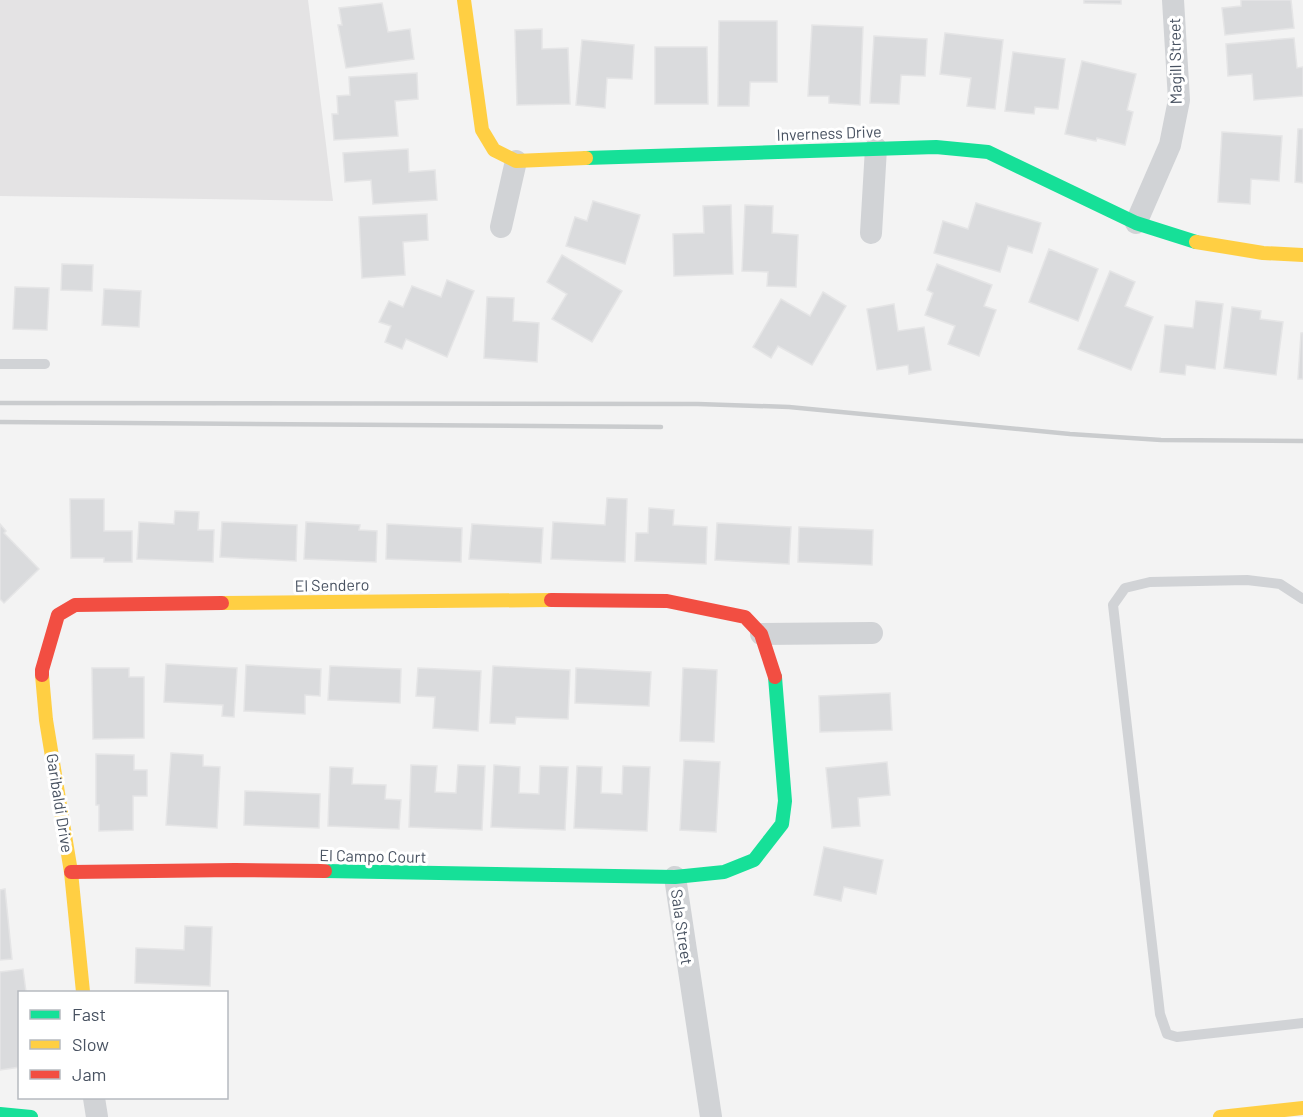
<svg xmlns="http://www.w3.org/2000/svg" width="1303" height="1117" viewBox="0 0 1303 1117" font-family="Barlow,sans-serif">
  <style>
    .education { fill: #e4e3e4 }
    .building { fill: #dadbdd; stroke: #e5e5e6; stroke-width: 1.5 }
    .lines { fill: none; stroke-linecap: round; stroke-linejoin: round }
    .lane { stroke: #d1d3d6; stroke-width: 10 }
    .street { stroke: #d1d3d6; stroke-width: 22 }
    .fast { stroke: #16e098; stroke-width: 14 }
    .slow { stroke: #ffcf43; stroke-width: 14 }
    .jam { stroke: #f24e42; stroke-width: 14 }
    .rail { stroke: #caccce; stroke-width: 4.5 }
    .labels { text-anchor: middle; stroke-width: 6; stroke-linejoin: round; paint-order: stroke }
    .street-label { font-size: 16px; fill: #485261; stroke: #fff }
  </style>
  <rect width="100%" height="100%" fill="#f3f3f3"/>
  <path class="education" d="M 0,0 L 308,0 L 333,201 L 0,196 Z"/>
  <g class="building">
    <path d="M 1084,0 L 1121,0 L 1121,4 L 1084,3 Z"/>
    <path d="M 1241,0 L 1291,0 L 1294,28 L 1225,35 L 1222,8 L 1241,6 Z"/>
    <path d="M 382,3 L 388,32 L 410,29 L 414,59 L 346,68 L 338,25 L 342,25 L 339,8 Z"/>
    <path d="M 719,21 L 777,21 L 777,82 L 750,82 L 749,106 L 718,106 Z"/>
    <path d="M 812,25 L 863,27 L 860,105 L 829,103 L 829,96 L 808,96 Z"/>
    <path d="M 542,29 L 542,49 L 568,48 L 570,104 L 517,105 L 515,30 Z"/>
    <path d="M 945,33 L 1003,40 L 995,109 L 967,106 L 971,78 L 940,74 Z"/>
    <path d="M 874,36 L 927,39 L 925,76 L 901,75 L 899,104 L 870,103 Z"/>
    <path d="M 1294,38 L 1297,68 L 1303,67 L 1303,96 L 1254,100 L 1252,74 L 1228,76 L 1226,44 Z"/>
    <path d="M 582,40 L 634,45 L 632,79 L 607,78 L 605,108 L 576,105 Z"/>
    <path d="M 655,47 L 707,47 L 708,104 L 655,104 Z"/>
    <path d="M 1013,52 L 1065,59 L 1058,109 L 1035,107 L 1034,114 L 1005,111 Z"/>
    <path d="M 1082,61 L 1136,74 L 1127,110 L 1133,112 L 1125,145 L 1097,138 L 1096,141 L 1065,134 Z"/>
    <path d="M 417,73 L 418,99 L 395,101 L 398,136 L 334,140 L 332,114 L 338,114 L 337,96 L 350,95 L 349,77 Z"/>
    <path d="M 1298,129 L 1303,129 L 1303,183 L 1295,182 Z"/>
    <path d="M 1222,132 L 1282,136 L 1279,181 L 1251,179 L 1250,204 L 1218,202 Z"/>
    <path d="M 408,149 L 409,172 L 435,170 L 437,200 L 373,204 L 371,180 L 345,182 L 343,153 Z"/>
    <path d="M 593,201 L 640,215 L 625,264 L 566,246 L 575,217 L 587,221 Z"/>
    <path d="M 976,203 L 1041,223 L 1032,253 L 1008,246 L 1000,272 L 934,253 L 943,221 L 968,229 Z"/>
    <path d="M 731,205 L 733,274 L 674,276 L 673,234 L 704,233 L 703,206 Z"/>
    <path d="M 745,205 L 773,206 L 772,233 L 798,235 L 796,287 L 767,286 L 768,272 L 742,271 Z"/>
    <path d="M 427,214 L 428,240 L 403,242 L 405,275 L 362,278 L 359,217 Z"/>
    <path d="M 1049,249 L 1098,269 L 1078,321 L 1029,302 Z"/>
    <path d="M 562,255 L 622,291 L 592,342 L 552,319 L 567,294 L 547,282 Z"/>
    <path d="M 62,264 L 93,265 L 92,291 L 61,290 Z"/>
    <path d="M 937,264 L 992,285 L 984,306 L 996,310 L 979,356 L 948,344 L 955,326 L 925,315 L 933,293 L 927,290 Z"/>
    <path d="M 1110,271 L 1135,282 L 1125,306 L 1153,317 L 1131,370 L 1078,349 Z"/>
    <path d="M 447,280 L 474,291 L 447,357 L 406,339 L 402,349 L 385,342 L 391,326 L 379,322 L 389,301 L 403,307 L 412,286 L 441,297 Z"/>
    <path d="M 15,287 L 49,288 L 47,330 L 13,329 Z"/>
    <path d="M 104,289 L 141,291 L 139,327 L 102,325 Z"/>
    <path d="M 823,292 L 846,306 L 812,365 L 778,346 L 771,358 L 753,347 L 781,299 L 810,316 Z"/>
    <path d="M 487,297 L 514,298 L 513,321 L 539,323 L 537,362 L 484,358 Z"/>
    <path d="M 1196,301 L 1223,304 L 1215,369 L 1186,365 L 1185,375 L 1160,372 L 1165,325 L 1193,328 Z"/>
    <path d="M 894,304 L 898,331 L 924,327 L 931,370 L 909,374 L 908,365 L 877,370 L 867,309 Z"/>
    <path d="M 1232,307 L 1261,311 L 1260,319 L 1283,322 L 1276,375 L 1224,368 Z"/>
    <path d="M 1301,333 L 1303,333 L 1303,379 L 1298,379 Z"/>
    <path d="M 607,498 L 627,499 L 625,562 L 551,559 L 553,522 L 605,525 Z"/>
    <path d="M 70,499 L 104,499 L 104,531 L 132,531 L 132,562 L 104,562 L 104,558 L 71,558 Z"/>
    <path d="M 649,508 L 674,510 L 673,525 L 707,527 L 706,564 L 635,561 L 636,533 L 648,533 Z"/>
    <path d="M 175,511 L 199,512 L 198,530 L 214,530 L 213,562 L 137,559 L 139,522 L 174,524 Z"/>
    <path d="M 222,522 L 297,525 L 296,561 L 220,557 Z"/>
    <path d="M 306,522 L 360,525 L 359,530 L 377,531 L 376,562 L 304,559 Z"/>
    <path d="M 717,523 L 791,527 L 789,564 L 715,560 Z"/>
    <path d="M 0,524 L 6,531 L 4,533 L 39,569 L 4,603 L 0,599 Z"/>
    <path d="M 387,524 L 462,528 L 461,562 L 386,559 Z"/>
    <path d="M 472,524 L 543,528 L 541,563 L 469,559 Z"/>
    <path d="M 799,527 L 873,530 L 872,565 L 798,562 Z"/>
    <path d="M 166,664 L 237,668 L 234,717 L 222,716 L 223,705 L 164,702 Z"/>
    <path d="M 246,665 L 321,669 L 320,696 L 305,695 L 305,714 L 244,711 Z"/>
    <path d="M 330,666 L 401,669 L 400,703 L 328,700 Z"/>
    <path d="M 493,666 L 570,670 L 568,719 L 516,717 L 515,724 L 490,723 Z"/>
    <path d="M 92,668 L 129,668 L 129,677 L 144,677 L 144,738 L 93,739 Z"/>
    <path d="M 418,668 L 481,671 L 478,731 L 433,728 L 435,697 L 416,696 Z"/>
    <path d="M 576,668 L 651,672 L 649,706 L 575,703 Z"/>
    <path d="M 683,668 L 717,670 L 714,742 L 680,741 Z"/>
    <path d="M 890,693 L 892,730 L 820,732 L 819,696 Z"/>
    <path d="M 171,753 L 203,755 L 203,766 L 220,767 L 217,828 L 166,825 Z"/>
    <path d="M 96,754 L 134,755 L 134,770 L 147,770 L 147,796 L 133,796 L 133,830 L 99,831 L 99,805 L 96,805 Z"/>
    <path d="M 684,760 L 720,762 L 716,832 L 680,830 Z"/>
    <path d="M 887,762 L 890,795 L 858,798 L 860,826 L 832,828 L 826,768 Z"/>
    <path d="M 411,765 L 437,766 L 435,792 L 456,793 L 458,765 L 485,766 L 482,830 L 409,827 Z"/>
    <path d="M 494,765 L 520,767 L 519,793 L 539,794 L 540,766 L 568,767 L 565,830 L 491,827 Z"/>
    <path d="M 577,766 L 602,767 L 601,793 L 622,794 L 623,766 L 650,767 L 647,831 L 574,828 Z"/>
    <path d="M 330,767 L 353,768 L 352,784 L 386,785 L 385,799 L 401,800 L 399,829 L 328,826 Z"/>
    <path d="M 245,791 L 320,794 L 319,828 L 244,825 Z"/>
    <path d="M 824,847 L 883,860 L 876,894 L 844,887 L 841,901 L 814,895 Z"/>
    <path d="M 5,889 L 12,959 L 0,960 L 0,890 Z"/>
    <path d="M 185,926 L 212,927 L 210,986 L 135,983 L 136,948 L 184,950 Z"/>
    <path d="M 23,969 L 26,992 L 20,992 L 20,1067 L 0,1070 L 0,972 Z"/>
  </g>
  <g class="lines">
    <g class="lane">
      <path d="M 0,364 L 45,364"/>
      <path d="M 1303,599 L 1280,584 L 1247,580 L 1150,582 L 1125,588 L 1113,605 L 1160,1014 L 1167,1034 L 1177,1037 L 1303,1023"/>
    </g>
    <g class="street">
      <path d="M 1136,223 L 1170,145 L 1179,100 L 1173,0"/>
      <path d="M 501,227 L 516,161"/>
      <path d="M 871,233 L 876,148"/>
      <path d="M 761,634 L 872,633"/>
      <path d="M 675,877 L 711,1117"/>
      <path d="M 94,1098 L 97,1117"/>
    </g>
    <g class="fast">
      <path d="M 586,158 L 936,147 L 988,152 L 1136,223 L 1196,242"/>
      <path d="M 325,871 L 675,877 L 724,872 L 754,860 L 782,824 L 785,801 L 775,677"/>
      <path d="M 0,1114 L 31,1117"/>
    </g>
    <g class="slow">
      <path d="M 464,0 L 482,130 L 494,150 L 516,161 L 586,158"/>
      <path d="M 1196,242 L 1263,253 L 1303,255"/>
      <path d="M 222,603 L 551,600"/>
      <path d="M 42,675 L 46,720 L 71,872 L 83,992"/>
      <path d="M 1220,1117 L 1303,1108"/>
    </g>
    <g class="jam">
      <path d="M 551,600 L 667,601 L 745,617 L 761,634 L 775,677"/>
      <path d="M 42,675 L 42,670 L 58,615 L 75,605 L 222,603"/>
      <path d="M 71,872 L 235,870 L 325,871"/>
    </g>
    <g class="rail">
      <path d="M 0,403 L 698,404 L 789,407 L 1070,434 L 1161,440 L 1303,441"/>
      <path d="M 0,422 L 661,427"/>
    </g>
  </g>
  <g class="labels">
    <g class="street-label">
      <text transform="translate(1175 61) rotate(-91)" y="6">Magill Street</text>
      <text transform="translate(829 133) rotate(-2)" y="6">Inverness Drive</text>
      <text transform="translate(332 585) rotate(-1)" y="6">El Sendero</text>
      <text transform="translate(60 803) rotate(81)" y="6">Garibaldi Drive</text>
      <text transform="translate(373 856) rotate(1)" y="6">El Campo Court</text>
      <text transform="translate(682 927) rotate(82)" y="6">Sala Street</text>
    </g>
  </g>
  <rect x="18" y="991" width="210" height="108" fill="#ffffff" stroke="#b6bac0" stroke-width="1.5"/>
  <rect x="30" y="1010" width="30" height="9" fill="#16e098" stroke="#b6bac0" stroke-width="1.5"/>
  <text x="72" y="1021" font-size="18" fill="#485261">Fast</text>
  <rect x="30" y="1040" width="30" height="9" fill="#ffcf43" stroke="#b6bac0" stroke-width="1.5"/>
  <text x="72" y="1051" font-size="18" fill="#485261">Slow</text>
  <rect x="30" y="1070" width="30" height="9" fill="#f24e42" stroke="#b6bac0" stroke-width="1.5"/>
  <text x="72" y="1081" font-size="18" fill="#485261">Jam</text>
</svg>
